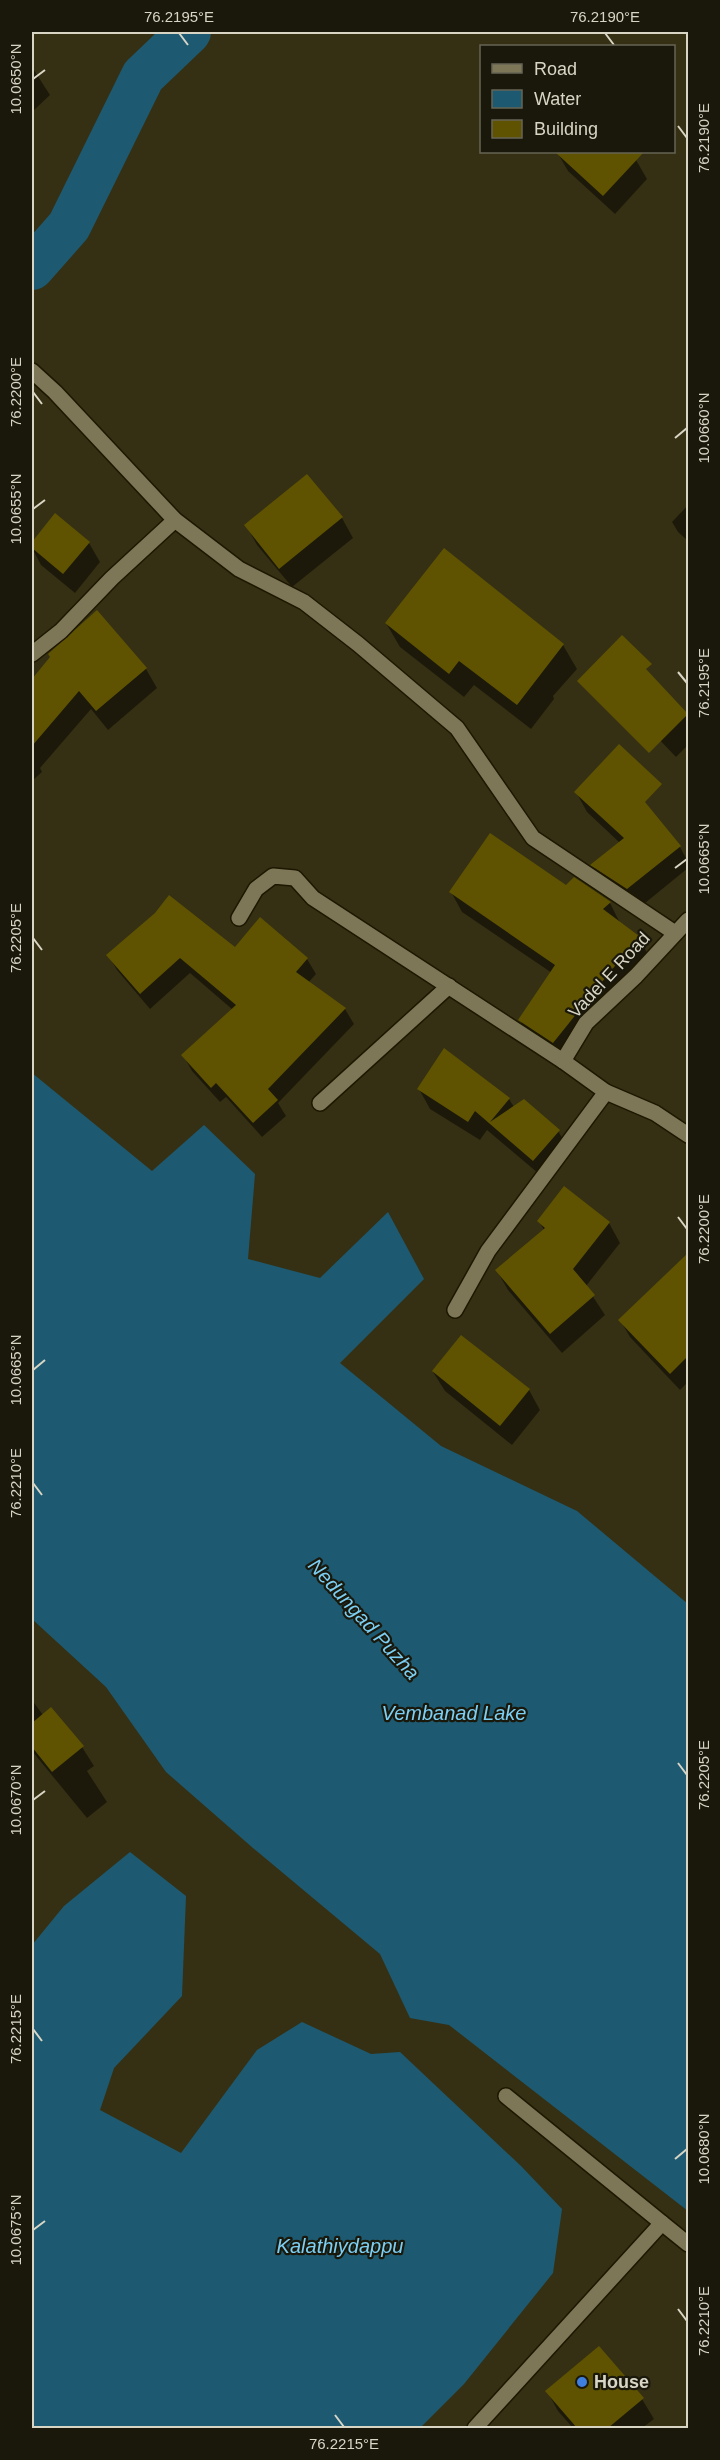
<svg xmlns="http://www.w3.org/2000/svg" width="720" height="2460" viewBox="0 0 720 2460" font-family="Helvetica,sans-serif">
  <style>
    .water { fill: #1d5a72 }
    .shadow { fill: #0007 }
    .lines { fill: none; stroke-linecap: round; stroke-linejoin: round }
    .canal { stroke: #1d5a72; stroke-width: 44 }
    .building { fill: #5f5301 }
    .minor-casing { stroke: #1d1700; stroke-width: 18 }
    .minor { stroke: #7d7758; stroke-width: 15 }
    .ticks { fill: none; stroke: #d8d5c5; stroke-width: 2 }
    .shop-dot { fill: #3f7fe0; stroke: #1a180b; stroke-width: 2 }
    .labels { text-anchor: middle; stroke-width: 4.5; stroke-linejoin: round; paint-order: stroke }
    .street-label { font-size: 18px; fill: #d8d5c5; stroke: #1a180b }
    .poi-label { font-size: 18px; font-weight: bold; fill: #d8d5c5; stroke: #1a180b; text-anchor: start }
    .water-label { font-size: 20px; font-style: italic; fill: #7bcff4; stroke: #1a180b }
    .neatline { fill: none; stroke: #d8d5c5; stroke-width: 2 }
    .ticks-label { font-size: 15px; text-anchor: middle; fill: #d8d5c5 }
  </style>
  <rect width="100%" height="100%" fill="#353013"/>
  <g class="water">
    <path d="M 32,1073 L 152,1171 L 204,1125 L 255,1174 L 248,1259 L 320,1278 L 388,1212 L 424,1279 L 340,1363 L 441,1446 L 577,1511 L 688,1604 L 688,2211 L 449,2025 L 410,2018 L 380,1954 L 253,1848 L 166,1772 L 106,1687 L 32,1619 Z"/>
    <path d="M 130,1852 L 186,1896 L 182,1996 L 114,2068 L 100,2110 L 181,2153 L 257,2050 L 302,2022 L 371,2054 L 400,2052 L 521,2166 L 562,2209 L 553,2273 L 464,2384 L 420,2428 L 32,2428 L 32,1945 L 64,1906 Z"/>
  </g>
  <g class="shadow">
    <path d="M 32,67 L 50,95 L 32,112 Z"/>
    <path d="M 557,152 L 627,152 L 636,160 L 647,179 L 615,214 L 568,171 Z"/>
    <path d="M 307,476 L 342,518 L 353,538 L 292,587 L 257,545 L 246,525 Z"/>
    <path d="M 688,505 L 688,541 L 678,532 L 672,522 Z"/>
    <path d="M 55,515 L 89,543 L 100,562 L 75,593 L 41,565 L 32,548 L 32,544 Z"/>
    <path d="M 386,623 L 563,645 L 577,669 L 553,696 L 554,699 L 531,729 L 474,685 L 464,697 L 400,647 Z"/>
    <path d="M 618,641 L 688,716 L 688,745 L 676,757 L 606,684 Z"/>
    <path d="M 52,658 L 146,669 L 157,688 L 108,730 L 91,709 L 40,768 L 42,772 L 32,781 L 32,681 Z"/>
    <path d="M 608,758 L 680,847 L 688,862 L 688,868 L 639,908 L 603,884 L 592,865 L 620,843 L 587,812 L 576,792 Z"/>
    <path d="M 575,879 L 610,903 L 620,923 L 638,937 L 649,956 L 565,1062 L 531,1040 L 520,1020 L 552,973 L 462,912 L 451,892 L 566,886 Z"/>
    <path d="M 235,949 L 307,959 L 316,974 L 308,983 L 345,1009 L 354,1024 L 278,1103 L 286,1116 L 262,1137 L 226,1097 L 220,1102 L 192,1071 L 183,1055 L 233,1010 L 190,973 L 150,1009 L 117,970 L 108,955 Z"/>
    <path d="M 419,1089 L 509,1099 L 514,1107 L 558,1131 L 570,1151 L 545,1179 L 487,1130 L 480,1140 L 430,1109 Z"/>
    <path d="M 564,1188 L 609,1223 L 620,1243 L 586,1286 L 605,1315 L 562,1353 L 508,1290 L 497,1271 L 544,1230 L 539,1221 Z"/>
    <path d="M 688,1255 L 688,1382 L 680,1390 L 630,1337 L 620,1320 Z"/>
    <path d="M 433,1372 L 529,1390 L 540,1410 L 512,1445 L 445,1391 Z"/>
    <path d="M 32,1700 L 43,1715 L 82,1747 L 94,1766 L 87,1771 L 107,1802 L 87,1818 L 32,1751 Z"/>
    <path d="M 547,2391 L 642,2399 L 654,2419 L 642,2428 L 573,2428 L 558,2411 Z"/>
  </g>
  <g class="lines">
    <path class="canal" d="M 32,268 L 69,226 L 143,76 L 189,32"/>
  </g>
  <g class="building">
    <path d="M 555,152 L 644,152 L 603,196 Z"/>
    <path d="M 307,474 L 343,517 L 279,569 L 244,525 Z"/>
    <path d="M 55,513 L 90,542 L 63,574 L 32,548 L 32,542 Z"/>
    <path d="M 444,548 L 564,644 L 517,705 L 459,661 L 449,674 L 385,623 Z"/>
    <path d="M 97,610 L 147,668 L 96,711 L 79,691 L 32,746 L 32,679 L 50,657 L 48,654 Z"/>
    <path d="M 622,635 L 652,664 L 646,669 L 688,714 L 649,753 L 577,681 Z"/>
    <path d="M 619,744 L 662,784 L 645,802 L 681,846 L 627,889 L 590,865 L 624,838 L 574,792 Z"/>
    <path d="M 490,833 L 566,885 L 574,877 L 611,902 L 603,909 L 639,936 L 553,1043 L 518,1020 L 555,965 L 449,892 Z"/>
    <path d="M 169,895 L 235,947 L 260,917 L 308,958 L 296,972 L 346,1008 L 268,1089 L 278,1100 L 253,1123 L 216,1083 L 211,1088 L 181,1055 L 236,1005 L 180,958 L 140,994 L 106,955 L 155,913 Z"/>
    <path d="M 444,1048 L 510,1098 L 490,1122 L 524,1099 L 560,1130 L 533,1161 L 475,1111 L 468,1122 L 417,1089 Z"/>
    <path d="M 564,1186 L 610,1222 L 573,1269 L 595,1295 L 550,1334 L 495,1270 L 545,1228 L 537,1221 Z"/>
    <path d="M 688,1253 L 688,1356 L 670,1374 L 618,1320 Z"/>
    <path d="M 461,1335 L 530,1389 L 500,1426 L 432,1371 Z"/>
    <path d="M 51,1707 L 84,1746 L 52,1772 L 32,1747 L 32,1723 Z"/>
    <path d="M 599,2346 L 644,2398 L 608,2428 L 577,2428 L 545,2391 Z"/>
  </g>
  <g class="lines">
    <defs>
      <g id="minor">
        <path d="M 32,371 L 55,392 L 175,520 L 239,569 L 304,602 L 358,644 L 457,728 L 533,838 L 675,933"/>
        <path d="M 32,654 L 61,631 L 112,578 L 175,520"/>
        <path d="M 239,918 L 256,889 L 273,876 L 295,878 L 313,898 L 563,1061 L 606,1092 L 655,1113 L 688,1135"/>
        <path d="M 563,1061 L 586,1023 L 636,976 L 688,920"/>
        <path d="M 320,1103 L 449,986"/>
        <path d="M 455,1310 L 488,1251 L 606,1092"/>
        <path d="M 506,2096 L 662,2223"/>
        <path d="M 475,2428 L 662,2223 L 688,2244"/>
      </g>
    </defs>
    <use href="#minor" class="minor-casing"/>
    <use href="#minor" class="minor"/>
  </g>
  <path class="ticks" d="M 179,33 L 188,45M 605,33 L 614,45M 33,79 L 45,70M 678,126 L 687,138M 33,392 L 42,404M 675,438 L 687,428M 33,509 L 45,500M 678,672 L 687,683M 675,868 L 687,859M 33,938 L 42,950M 678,1217 L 687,1229M 33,1370 L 45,1360M 33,1483 L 42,1495M 678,1763 L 687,1775M 33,1800 L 45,1791M 33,2029 L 42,2041M 675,2159 L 687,2149M 33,2230 L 45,2221M 678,2309 L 687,2321M 335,2415 L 344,2427"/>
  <circle class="shop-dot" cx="582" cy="2382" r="6"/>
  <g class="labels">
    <g class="street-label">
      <text transform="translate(609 975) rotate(-47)" y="6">Vadel E Road</text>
    </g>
    <g class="poi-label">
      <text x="594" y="2388">House</text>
    </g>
    <g class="water-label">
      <text transform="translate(364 1619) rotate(48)" y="7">Nedungad Puzha</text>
      <text x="454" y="1720">Vembanad Lake</text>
      <text x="340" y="2253">Kalathiydappu</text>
    </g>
  </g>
  <rect width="720" height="2460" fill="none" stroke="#1a180b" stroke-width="66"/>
  <rect x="480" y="45" width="195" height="108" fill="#1a180b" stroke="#666455" stroke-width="1.5"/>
  <rect x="492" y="64" width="30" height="9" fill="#7d7758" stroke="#666455" stroke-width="1.5"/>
  <text x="534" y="75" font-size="18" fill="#d8d5c5">Road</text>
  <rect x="492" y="90" width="30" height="18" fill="#1d5a72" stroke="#666455" stroke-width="1.5"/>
  <text x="534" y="105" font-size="18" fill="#d8d5c5">Water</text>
  <rect x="492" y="120" width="30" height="18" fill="#5f5301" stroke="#666455" stroke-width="1.5"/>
  <text x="534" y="135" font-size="18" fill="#d8d5c5">Building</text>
  <rect x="33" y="33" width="654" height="2394" class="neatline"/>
  <g class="ticks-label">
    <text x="179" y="22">76.2195°E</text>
    <text x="605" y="22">76.2190°E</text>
    <text transform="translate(16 79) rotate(-90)" y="5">10.0650°N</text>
    <text transform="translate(704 138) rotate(-90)" y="5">76.2190°E</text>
    <text transform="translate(16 392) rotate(-90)" y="5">76.2200°E</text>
    <text transform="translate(704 428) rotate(-90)" y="5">10.0660°N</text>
    <text transform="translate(16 509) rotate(-90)" y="5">10.0655°N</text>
    <text transform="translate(704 683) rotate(-90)" y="5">76.2195°E</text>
    <text transform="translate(704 859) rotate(-90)" y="5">10.0665°N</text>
    <text transform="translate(16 938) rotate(-90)" y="5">76.2205°E</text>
    <text transform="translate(704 1229) rotate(-90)" y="5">76.2200°E</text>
    <text transform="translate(16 1370) rotate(-90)" y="5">10.0665°N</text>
    <text transform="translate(16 1483) rotate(-90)" y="5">76.2210°E</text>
    <text transform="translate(704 1775) rotate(-90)" y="5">76.2205°E</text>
    <text transform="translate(16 1800) rotate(-90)" y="5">10.0670°N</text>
    <text transform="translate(16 2029) rotate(-90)" y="5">76.2215°E</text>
    <text transform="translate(704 2149) rotate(-90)" y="5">10.0680°N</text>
    <text transform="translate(16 2230) rotate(-90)" y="5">10.0675°N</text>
    <text transform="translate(704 2321) rotate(-90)" y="5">76.2210°E</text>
    <text x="344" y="2449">76.2215°E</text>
  </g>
</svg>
